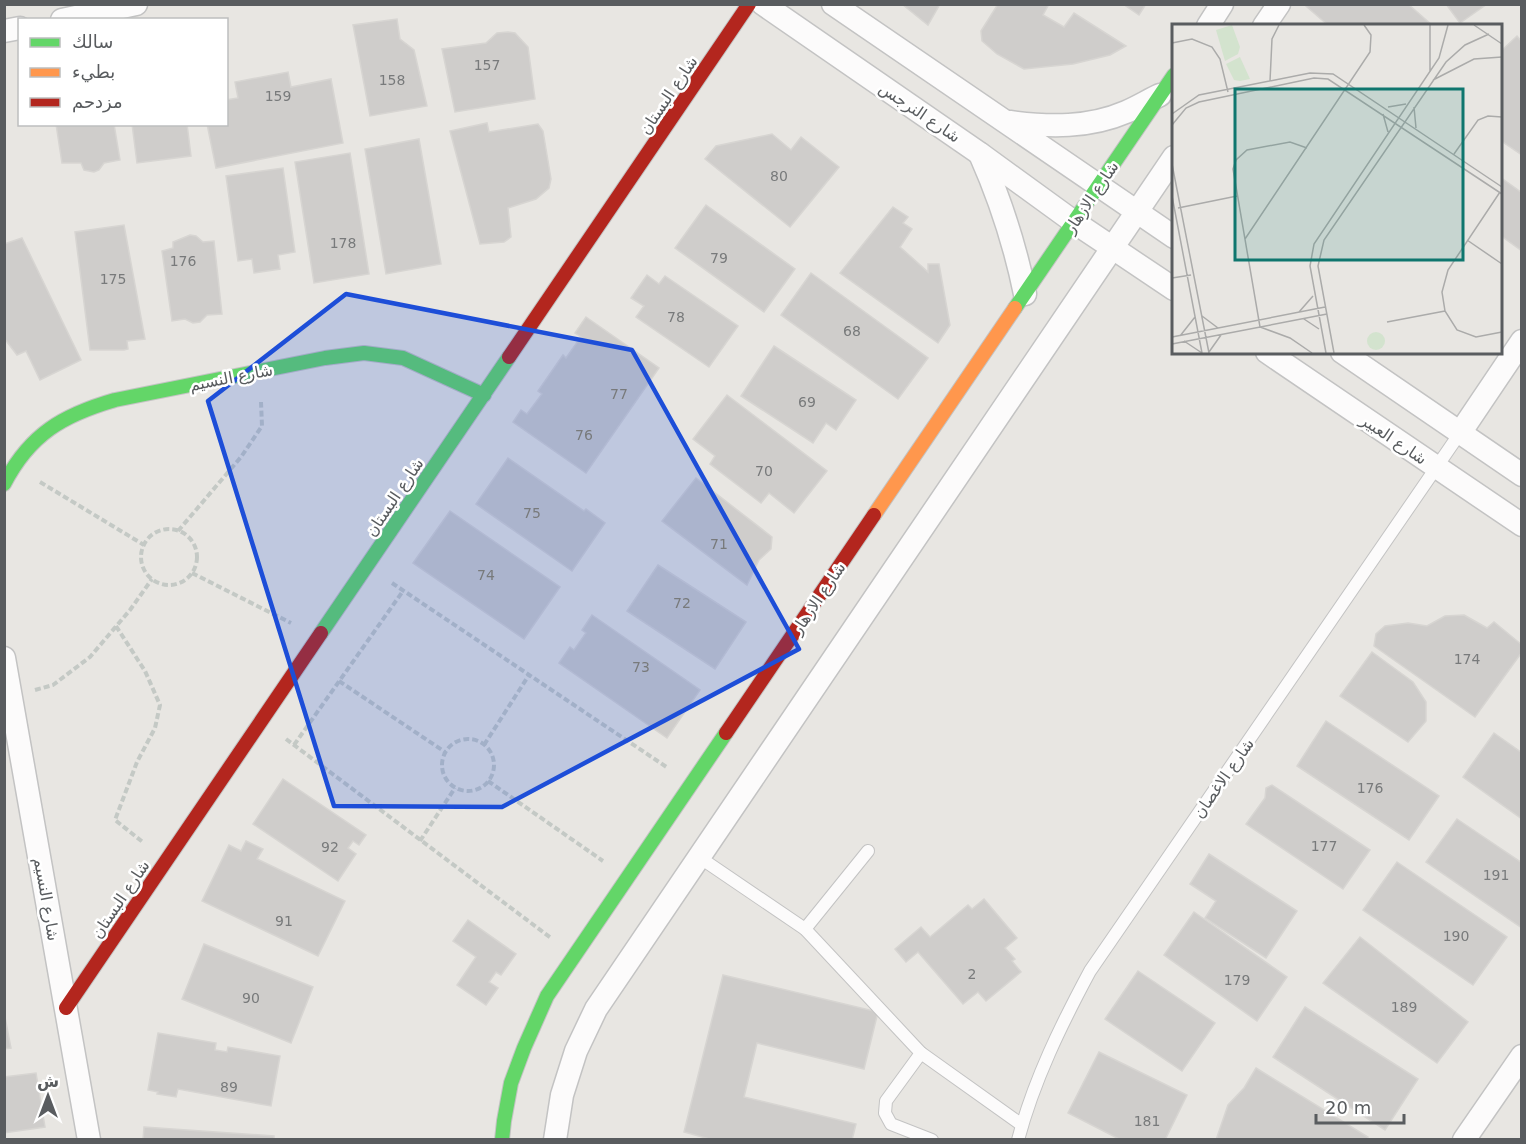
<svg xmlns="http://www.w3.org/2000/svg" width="1526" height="1144" viewBox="0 0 1526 1144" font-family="'DejaVu Sans',Cairo,sans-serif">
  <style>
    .building { fill: #cfcdcb; stroke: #d7d5d2; stroke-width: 1.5 }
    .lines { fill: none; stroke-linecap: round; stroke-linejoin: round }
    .lane-casing { stroke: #c3c3c3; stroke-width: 14 }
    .street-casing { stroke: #c3c3c3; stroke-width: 25 }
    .fast-casing { stroke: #c3c3c3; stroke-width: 16 }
    .slow-casing { stroke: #c3c3c3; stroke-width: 16 }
    .jam-casing { stroke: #c3c3c3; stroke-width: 16 }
    .path { stroke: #c4c9c5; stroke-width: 4; stroke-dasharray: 6 3; stroke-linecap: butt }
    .lane { stroke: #fcfbfb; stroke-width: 12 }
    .street { stroke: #fcfbfb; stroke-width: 22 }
    .fast { stroke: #63d668; stroke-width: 14 }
    .slow { stroke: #ff974d; stroke-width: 14 }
    .jam { stroke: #b3261e; stroke-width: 14 }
    .marked { fill: #1d4ed8; fill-opacity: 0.2; stroke: #1d4ed8; stroke-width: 4.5; stroke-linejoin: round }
    .labels { text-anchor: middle; stroke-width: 5; stroke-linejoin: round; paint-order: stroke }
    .number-label { font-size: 14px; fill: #787a7b }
    .street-label { font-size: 16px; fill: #595c5f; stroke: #fff }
    .inset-road { fill: none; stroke: #ababaa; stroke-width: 1.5 }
    .view { fill: #0f766e; fill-opacity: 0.15; stroke: #0f766e; stroke-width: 3 }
    .inset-edge { fill: none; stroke: #595c5f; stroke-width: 3 }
  </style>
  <rect width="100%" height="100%" fill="#e8e6e2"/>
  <g class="building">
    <path d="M 902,4 L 940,4 L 928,25 Z"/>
    <path d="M 998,4 L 1049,4 L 1043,15 L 1064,27 L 1074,13 L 1126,46 L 1110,55 L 1073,64 L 1024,69 L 997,54 L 982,41 L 981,31 Z"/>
    <path d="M 1123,4 L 1146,4 L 1139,15 Z"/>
    <path d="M 1307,4 L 1408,4 L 1433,26 L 1329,26 L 1306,6 Z"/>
    <path d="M 1446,4 L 1487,4 L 1460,23 Z"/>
    <path d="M 397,19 L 400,39 L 414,50 L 427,106 L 370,116 L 353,25 Z"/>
    <path d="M 508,32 L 515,33 L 528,47 L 535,99 L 455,112 L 442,49 L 486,43 L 497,33 Z"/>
    <path d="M 1517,36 L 1522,42 L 1522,155 L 1500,140 L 1500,52 Z"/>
    <path d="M 288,72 L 291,87 L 331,79 L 343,143 L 216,168 L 207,124 L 226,124 L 226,100 L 238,98 L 235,82 Z"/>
    <path d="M 487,123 L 489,132 L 538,124 L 543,131 L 551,179 L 549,188 L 536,199 L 508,208 L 511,237 L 504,242 L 480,244 L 450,131 Z"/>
    <path d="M 56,124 L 114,124 L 120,160 L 104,163 L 99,170 L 94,172 L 84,170 L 81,163 L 62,163 Z"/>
    <path d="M 132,124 L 187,124 L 191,156 L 137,163 Z"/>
    <path d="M 772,134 L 791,150 L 801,137 L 839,167 L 790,227 L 705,159 L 716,146 Z"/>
    <path d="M 419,139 L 441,264 L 386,274 L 365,149 Z"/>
    <path d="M 350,153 L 369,274 L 314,283 L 295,162 Z"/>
    <path d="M 283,168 L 295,252 L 278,255 L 280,269 L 254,273 L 252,259 L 238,261 L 226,176 Z"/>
    <path d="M 1500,177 L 1522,193 L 1522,251 L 1500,235 Z"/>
    <path d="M 706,205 L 795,269 L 764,312 L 675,248 Z"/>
    <path d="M 893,207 L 908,217 L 903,223 L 912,229 L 900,247 L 928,272 L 928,264 L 939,264 L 950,325 L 938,343 L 840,273 Z"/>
    <path d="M 124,225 L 145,339 L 127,341 L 128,349 L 124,350 L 90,350 L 75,232 Z"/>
    <path d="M 190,235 L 196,236 L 203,242 L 214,241 L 222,314 L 207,315 L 200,322 L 193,323 L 185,319 L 172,321 L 162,251 L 173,248 L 173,242 Z"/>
    <path d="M 22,238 L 81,360 L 40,380 L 26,351 L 17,355 L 4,338 L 4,244 Z"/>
    <path d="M 811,273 L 928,358 L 898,399 L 781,315 Z"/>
    <path d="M 647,275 L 659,284 L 665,276 L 738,326 L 709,367 L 636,317 L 644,306 L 631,298 Z"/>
    <path d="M 586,317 L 659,368 L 586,473 L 513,422 L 521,410 L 527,414 L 542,394 L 538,391 L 563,355 L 566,358 L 581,337 L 575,333 Z"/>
    <path d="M 774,346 L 856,400 L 836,430 L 826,423 L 813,443 L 741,396 Z"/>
    <path d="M 727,395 L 827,471 L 794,513 L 769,493 L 761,503 L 710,464 L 715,456 L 693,439 Z"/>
    <path d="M 508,458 L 584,511 L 586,509 L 605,523 L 572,571 L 476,504 Z"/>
    <path d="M 696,478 L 772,537 L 771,549 L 759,560 L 747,585 L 662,521 Z"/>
    <path d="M 450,511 L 560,587 L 524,639 L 413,563 Z"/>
    <path d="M 658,565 L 746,622 L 715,669 L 627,611 Z"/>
    <path d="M 592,615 L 700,690 L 667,738 L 559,663 L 570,647 L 574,650 L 586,633 L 582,630 Z"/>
    <path d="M 1464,615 L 1487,628 L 1494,622 L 1522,645 L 1522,652 L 1475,717 L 1374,646 L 1376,634 L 1385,626 L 1408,623 L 1427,626 L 1445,616 Z"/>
    <path d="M 1372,652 L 1413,682 L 1426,702 L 1426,721 L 1408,742 L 1340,696 Z"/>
    <path d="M 1326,721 L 1439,796 L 1409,840 L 1297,766 Z"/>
    <path d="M 1494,733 L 1522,753 L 1522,819 L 1463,777 Z"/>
    <path d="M 283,779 L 366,835 L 359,845 L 353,841 L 348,848 L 356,854 L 338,881 L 253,824 Z"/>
    <path d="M 1272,785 L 1370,850 L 1343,889 L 1246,824 L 1265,798 L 1266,788 Z"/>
    <path d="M 1457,819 L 1522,863 L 1522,928 L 1426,862 Z"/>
    <path d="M 246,841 L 263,849 L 257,859 L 345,901 L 318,956 L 202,901 L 229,845 L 241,851 Z"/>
    <path d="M 1209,854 L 1297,911 L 1266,958 L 1205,918 L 1216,901 L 1190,884 Z"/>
    <path d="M 1397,862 L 1507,937 L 1473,985 L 1363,910 Z"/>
    <path d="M 984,899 L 1017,938 L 1005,948 L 1015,959 L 1012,961 L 1021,972 L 986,1001 L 978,992 L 963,1004 L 918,952 L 906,962 L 895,949 L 921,927 L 930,937 L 968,905 L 972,909 Z"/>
    <path d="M 1194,912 L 1287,977 L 1257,1021 L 1164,955 Z"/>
    <path d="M 468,920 L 516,954 L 501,975 L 496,972 L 489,982 L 498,988 L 486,1005 L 457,985 L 476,957 L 453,941 Z"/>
    <path d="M 1360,937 L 1468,1022 L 1437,1063 L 1323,983 Z"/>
    <path d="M 204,944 L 313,987 L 291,1043 L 182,999 Z"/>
    <path d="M 1138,971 L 1215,1023 L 1182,1071 L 1105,1019 Z"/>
    <path d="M 723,975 L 878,1012 L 864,1069 L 757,1043 L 744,1097 L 856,1124 L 852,1140 L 713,1140 L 684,1132 Z"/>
    <path d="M 1305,1007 L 1418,1079 L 1385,1130 L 1273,1057 Z"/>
    <path d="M 4,1012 L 11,1048 L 4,1049 Z"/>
    <path d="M 158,1033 L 216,1043 L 215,1050 L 227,1052 L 228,1047 L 280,1056 L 271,1106 L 178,1089 L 176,1097 L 157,1094 L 158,1092 L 148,1090 Z"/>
    <path d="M 1099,1052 L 1187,1095 L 1165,1140 L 1121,1140 L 1068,1113 Z"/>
    <path d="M 1256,1068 L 1368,1137 L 1367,1140 L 1216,1140 L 1228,1105 L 1244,1088 Z"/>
    <path d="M 36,1073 L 45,1127 L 4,1133 L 4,1077 Z"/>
    <path d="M 144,1127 L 274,1136 L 274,1140 L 143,1140 Z"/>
  </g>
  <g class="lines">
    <defs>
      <g id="lane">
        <path d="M 699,857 L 805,929 L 921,1053 L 1022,1125"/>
        <path d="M 805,929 L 868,851"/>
        <path d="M 921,1053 L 886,1101 L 885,1113 L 891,1124 L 932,1140"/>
        <path d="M 1018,1140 C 1034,1080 1061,1025 1090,971 L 1460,433"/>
      </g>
      <g id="street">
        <path d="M 763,4 L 979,153 L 1074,222 L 1174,289"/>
        <path d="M 833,4 L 1174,237"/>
        <path d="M 62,20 L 136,4"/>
        <path d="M 1208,26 L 1222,4"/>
        <path d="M 1264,26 L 1279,4"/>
        <path d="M 4,31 L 20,28"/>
        <path d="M 1010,122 C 1049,127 1089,128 1126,112 C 1138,107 1149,100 1160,95"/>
        <path d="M 980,154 C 1000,199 1015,245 1025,294"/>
        <path d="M 1267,352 L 1522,525"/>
        <path d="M 1342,352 L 1522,475"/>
        <path d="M 1460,433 L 1522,341"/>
        <path d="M 4,658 L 89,1140"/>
        <path d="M 555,1140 L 562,1095 L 576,1051 L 596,1009 L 1174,157"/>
        <path d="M 1464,1140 L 1522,1056"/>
      </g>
      <g id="fast">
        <path d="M 1015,308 L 1174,75"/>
        <path d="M 4,484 C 30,434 63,415 115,400 L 325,358 L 364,353 L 403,358 L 484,395"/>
        <path d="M 321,633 L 509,357"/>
        <path d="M 502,1140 L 504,1121 L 511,1083 L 524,1048 L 547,996 L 726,733"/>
      </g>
      <path id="slow" d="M 874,515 L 1015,308"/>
      <g id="jam">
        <path d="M 509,357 L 749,4"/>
        <path d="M 726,733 L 874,515"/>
        <path d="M 66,1008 L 321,633"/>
      </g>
    </defs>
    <use href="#lane" class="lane-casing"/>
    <use href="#street" class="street-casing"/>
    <use href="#fast" class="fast-casing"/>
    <use href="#slow" class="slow-casing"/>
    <use href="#jam" class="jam-casing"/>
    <g class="path">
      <path d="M 40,482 L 144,545"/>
      <circle cx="169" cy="557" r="28"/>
      <path d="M 178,531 L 241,457 L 262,426 L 261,402"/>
      <path d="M 192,573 L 291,623"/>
      <path d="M 392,583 L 668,768"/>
      <path d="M 116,626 L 145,671 L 160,705 L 155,728 L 137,762 L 115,820 L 144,843"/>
      <path d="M 339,681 L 445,752"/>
      <path d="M 35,690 L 53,685 L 90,657 L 130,610 L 152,579"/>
      <path d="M 286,739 L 551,938"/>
      <circle cx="468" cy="765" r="26"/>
      <path d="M 294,745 L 403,591"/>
      <path d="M 484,745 L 529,675"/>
      <path d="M 488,781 L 603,861"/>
      <path d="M 420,841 L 455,788"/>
    </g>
    <use href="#lane" class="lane"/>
    <use href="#street" class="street"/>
    <use href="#fast" class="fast"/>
    <use href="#slow" class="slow"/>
    <use href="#jam" class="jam"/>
  </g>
  <path class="marked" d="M 346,294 L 632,350 L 799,649 L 502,807 L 334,806 L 208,401 Z"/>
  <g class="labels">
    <g class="number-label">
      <text x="487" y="70">157</text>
      <text x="392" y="85">158</text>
      <text x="278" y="101">159</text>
      <text x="779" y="181">80</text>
      <text x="343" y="248">178</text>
      <text x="719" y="263">79</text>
      <text x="183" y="266">176</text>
      <text x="113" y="284">175</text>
      <text x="676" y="322">78</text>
      <text x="852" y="336">68</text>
      <text x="619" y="399">77</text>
      <text x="807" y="407">69</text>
      <text x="584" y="440">76</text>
      <text x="764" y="476">70</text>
      <text x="532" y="518">75</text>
      <text x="719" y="549">71</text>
      <text x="486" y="580">74</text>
      <text x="682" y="608">72</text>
      <text x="1467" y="664">174</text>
      <text x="641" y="672">73</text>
      <text x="1370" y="793">176</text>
      <text x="1324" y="851">177</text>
      <text x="330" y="852">92</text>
      <text x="1496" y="880">191</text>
      <text x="284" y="926">91</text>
      <text x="1456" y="941">190</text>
      <text x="972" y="979">2</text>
      <text x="1237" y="985">179</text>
      <text x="251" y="1003">90</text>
      <text x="1404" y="1012">189</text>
      <text x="229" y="1092">89</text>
      <text x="1147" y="1126">181</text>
    </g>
    <g class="street-label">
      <text transform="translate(668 95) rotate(-56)" y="6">شارع البستان</text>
      <text transform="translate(920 112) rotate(34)" y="6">شارع النرجس</text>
      <text transform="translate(1091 197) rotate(-56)" y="6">شارع الازهار</text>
      <text transform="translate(231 377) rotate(-11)" y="6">شارع النسيم</text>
      <text transform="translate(1394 439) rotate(34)" y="6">شارع العبير</text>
      <text transform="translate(394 497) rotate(-56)" y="6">شارع البستان</text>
      <text transform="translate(818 598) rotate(-56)" y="6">شارع الازهار</text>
      <text transform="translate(1223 778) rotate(-55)" y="6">شارع الاغصان</text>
      <text transform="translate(47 899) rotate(80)" y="6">شارع النسيم</text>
      <text transform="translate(120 899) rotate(-56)" y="6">شارع البستان</text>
    </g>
  </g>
  <g transform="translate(1172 24)">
    <rect width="330" height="330" fill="#e8e6e2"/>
    <path d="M 60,1 L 68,23 L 66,30 L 53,37 L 44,6 ZM 68,33 L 78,55 L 68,57 L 62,56 L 54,40 Z" fill="#d3e3ce"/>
    <path d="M195 317a9 9 0 1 1 18 0a9 9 0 1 1-18 0Z" fill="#d3e3ce"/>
    <path class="inset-road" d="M 258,1 L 258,48M 302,1 L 330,20M 0,19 L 20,15 L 40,23 L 48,35 L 56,68M 261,56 L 302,35 L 330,33M 98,57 L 100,15 L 107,1M 216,83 L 234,80M 242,83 L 244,104M 0,90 L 27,71 L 138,49 L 161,50 L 330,163M 211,90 L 216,108M 0,101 L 14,84 L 27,78 L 142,54 L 156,55 L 330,170M 135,124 L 118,118 L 75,126 L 64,136 L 61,145 L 88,303 L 118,314 L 140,329M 282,130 L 306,96 L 316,92 L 330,93M 0,140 L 37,329M 328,168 L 276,246 L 270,268 L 273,287 L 285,306 L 304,313 L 330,308M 0,172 L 30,329M 6,184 L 65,172M 73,215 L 198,28 L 199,11 L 192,1M 295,216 L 330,240M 0,254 L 19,251M 127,288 L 141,272M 30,292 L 46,304M 132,295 L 147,305M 215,298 L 273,287M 8,312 L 23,293M 0,313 L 153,283M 12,317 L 30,329M 0,320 L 155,290M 37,328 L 49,311M 154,329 L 138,242 L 142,220 L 267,34 L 276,1M 162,329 L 146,242 L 152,216 L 274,38 L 293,21 L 317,10"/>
    <path class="view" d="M 63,65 L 291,65 L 291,236 L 63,236 Z"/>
    <rect width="330" height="330" class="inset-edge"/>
  </g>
  <rect width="1526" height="1144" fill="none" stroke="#595c5f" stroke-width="12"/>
  <rect x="18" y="18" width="210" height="108" fill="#ffffff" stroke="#bdbebf" stroke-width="1.5"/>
  <rect x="30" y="38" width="30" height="9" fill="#63d668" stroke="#bdbebf" stroke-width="1.5"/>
  <text x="72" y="48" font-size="18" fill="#595c5f">سالك</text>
  <rect x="30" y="68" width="30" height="9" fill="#ff974d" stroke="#bdbebf" stroke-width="1.5"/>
  <text x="72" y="78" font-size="18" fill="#595c5f">بطيء</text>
  <rect x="30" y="98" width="30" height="9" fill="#b3261e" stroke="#bdbebf" stroke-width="1.5"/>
  <text x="72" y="108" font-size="18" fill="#595c5f">مزدحم</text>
  <g transform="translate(48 1096)" stroke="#ffffff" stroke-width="4.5" paint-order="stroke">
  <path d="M0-4.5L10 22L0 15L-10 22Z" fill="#595c5f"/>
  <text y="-9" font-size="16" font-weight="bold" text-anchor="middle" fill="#595c5f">ش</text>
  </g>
  <path d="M1316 1114v9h88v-9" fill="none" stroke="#595c5f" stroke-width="3"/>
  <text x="1325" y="1114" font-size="18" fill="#595c5f" stroke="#ffffff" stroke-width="4.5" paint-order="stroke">20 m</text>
</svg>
